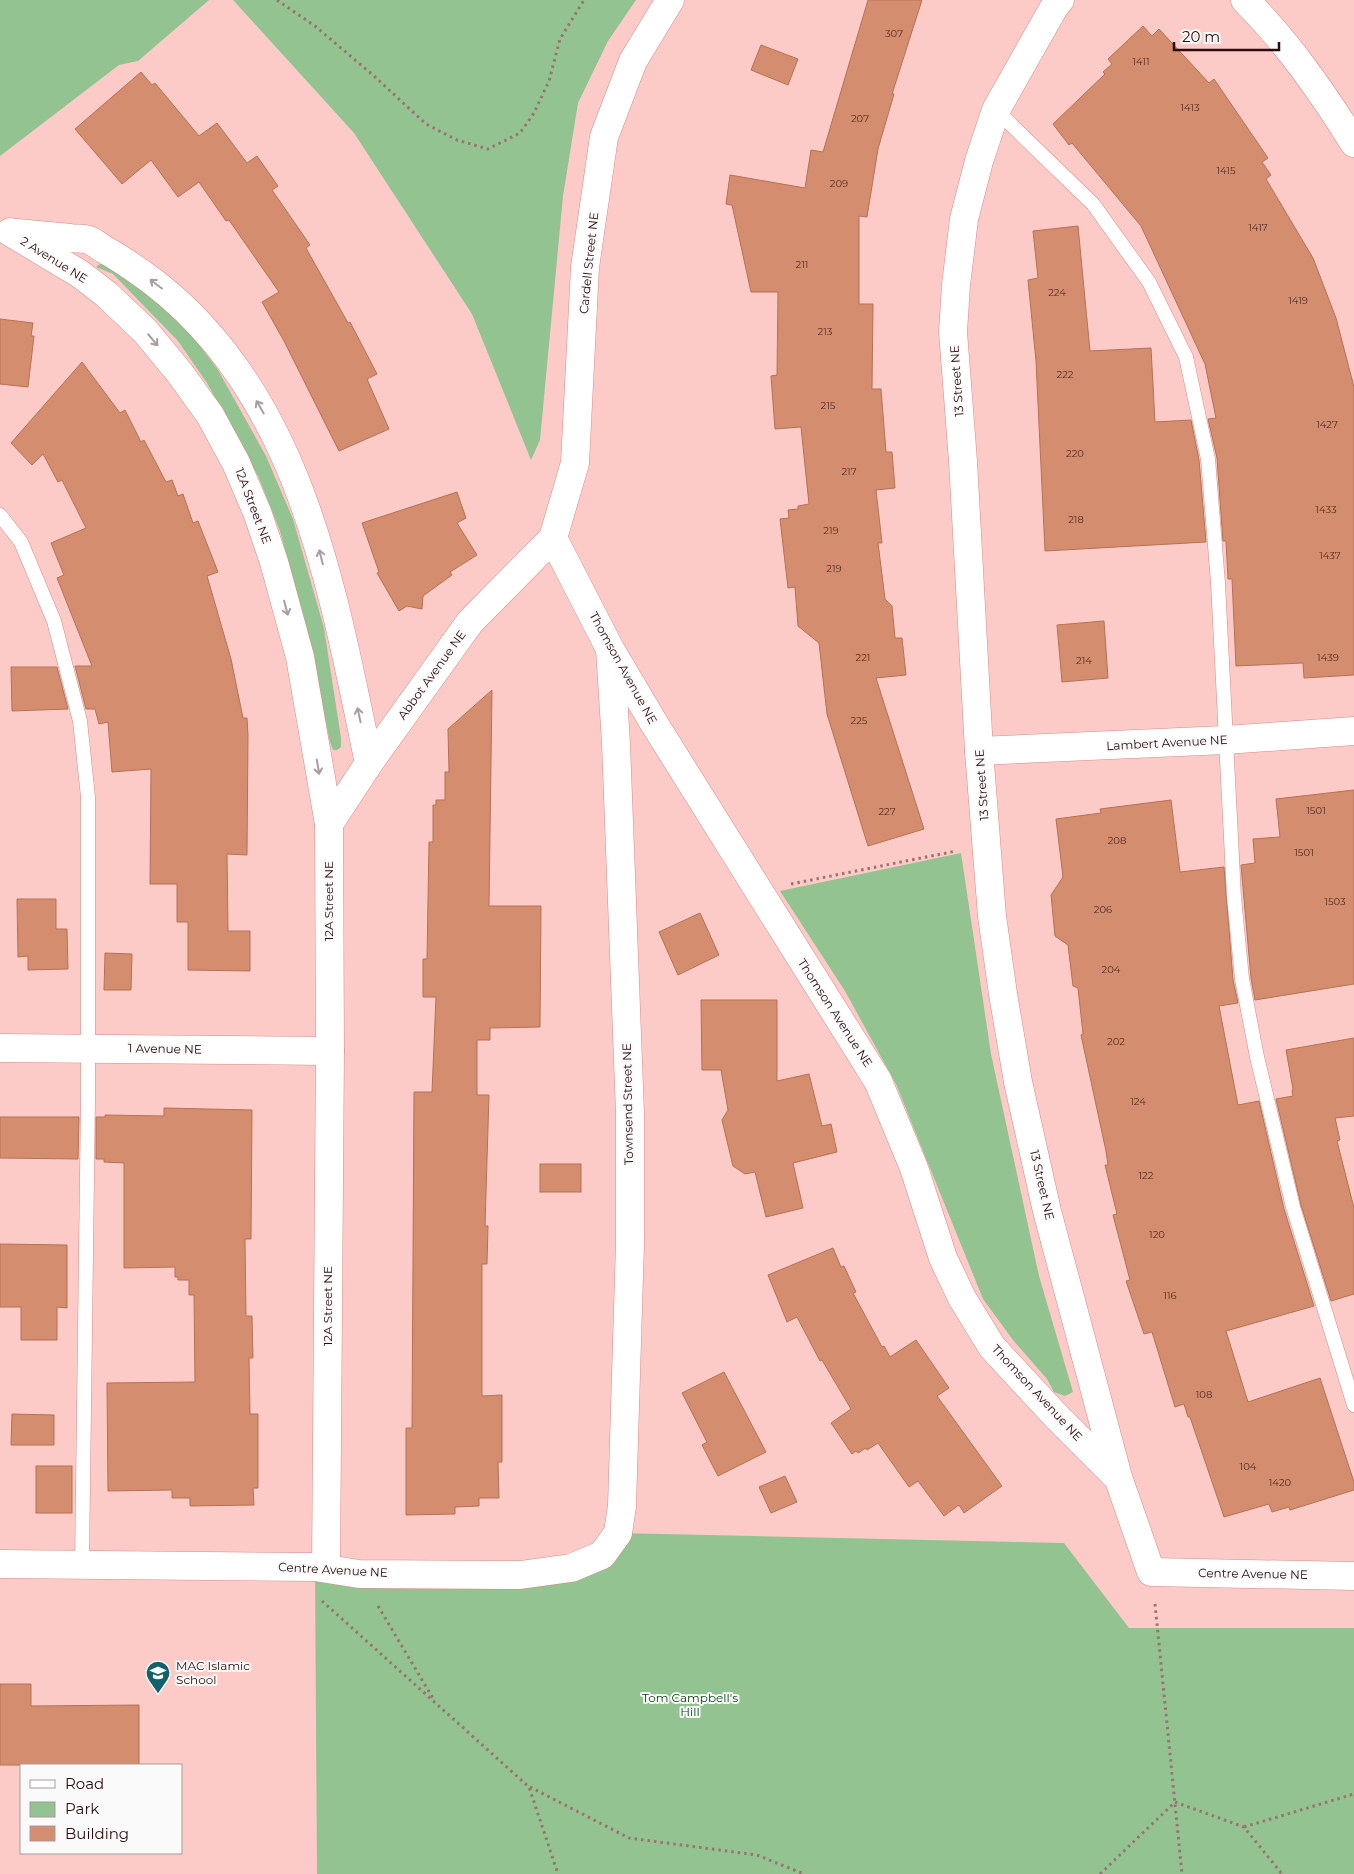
<svg xmlns="http://www.w3.org/2000/svg" width="1354" height="1874" viewBox="0 0 1354 1874" font-family="Montserrat,sans-serif">
  <style>
    .green { fill: #92c391 }
    .building { fill: #d48e6f; stroke: #b57154 }
    .lines { fill: none; stroke-linecap: round; stroke-linejoin: round }
    .lane-casing { stroke: #d88a85; stroke-width: 15 }
    .street-casing { stroke: #d88a85; stroke-width: 29 }
    .path { stroke: #9b7370; stroke-width: 3; stroke-dasharray: 2.5 4; stroke-linecap: butt }
    .lane { stroke: #fff; stroke-width: 14 }
    .street { stroke: #fff; stroke-width: 28 }
    .oneway { stroke: #a99e9d }
    .labels { text-anchor: middle; stroke-width: 4; stroke-linejoin: round; paint-order: stroke }
    .number-label { font-size: 10px; fill: #542c24 }
    .street-label { font-size: 12px; fill: #290c0b; stroke: #fafafa }
    .poi-label { font-size: 12px; fill: #290c0b; stroke: #fafafa; text-anchor: start }
    .park-label { font-size: 12px; fill: #063f0d; stroke: #fafafa }
  </style>
  <rect width="100%" height="100%" fill="#fdcbc7"/>
  <g class="green">
    <path d="M 0,0 L 209,0 L 138,61 L 119,65 L 0,156 Z"/>
    <path d="M 233,0 L 636,0 L 608,41 L 578,103 L 563,196 L 540,440 L 531,460 L 472,314 L 354,133 Z"/>
    <path d="M 104,261 L 128,274 L 185,326 L 218,370 L 266,456 L 293,519 L 324,628 L 341,738 L 341,747 L 337,750 L 333,750 L 330,742 L 301,610 L 280,531 L 259,478 L 207,383 L 178,341 L 113,274 L 96,267 Z"/>
    <path d="M 961,853 L 991,1054 L 1039,1276 L 1073,1392 L 1065,1396 L 1054,1392 L 1047,1379 L 1013,1340 L 983,1299 L 896,1084 L 845,991 L 780,891 Z"/>
    <path d="M 618,1533 L 1064,1543 L 1129,1628 L 1354,1628 L 1354,1874 L 317,1874 L 315,1567 L 520,1575 Z"/>
  </g>
  <g class="building">
    <path d="M 868,0 L 922,0 L 892,94 L 894,94 L 878,149 L 867,217 L 859,216 L 859,304 L 873,304 L 872,389 L 881,389 L 886,452 L 892,452 L 895,488 L 876,490 L 882,543 L 878,543 L 885,599 L 892,606 L 895,638 L 902,638 L 906,675 L 876,678 L 924,829 L 868,846 L 827,714 L 819,643 L 798,626 L 795,587 L 788,588 L 780,519 L 789,518 L 788,510 L 798,509 L 798,506 L 809,504 L 801,427 L 775,429 L 771,376 L 777,375 L 778,292 L 751,292 L 732,205 L 726,204 L 730,175 L 805,188 L 811,150 L 823,152 Z"/>
    <path d="M 1143,26 L 1152,36 L 1159,29 L 1209,83 L 1214,79 L 1268,158 L 1262,162 L 1271,175 L 1266,179 L 1313,258 L 1336,318 L 1354,387 L 1354,675 L 1304,678 L 1303,663 L 1236,666 L 1232,579 L 1228,579 L 1226,541 L 1223,541 L 1217,458 L 1208,419 L 1216,418 L 1205,364 L 1141,226 L 1072,143 L 1069,145 L 1053,124 L 1105,74 L 1103,72 L 1112,64 L 1108,59 Z"/>
    <path d="M 761,45 L 798,59 L 788,85 L 751,70 Z"/>
    <path d="M 141,72 L 152,85 L 155,83 L 199,136 L 217,123 L 247,163 L 257,156 L 278,186 L 272,190 L 310,245 L 306,248 L 348,323 L 350,322 L 377,374 L 367,379 L 389,429 L 339,451 L 284,341 L 262,302 L 279,292 L 229,220 L 226,221 L 199,182 L 178,197 L 151,160 L 122,184 L 75,129 Z"/>
    <path d="M 1078,226 L 1090,351 L 1151,348 L 1155,422 L 1191,420 L 1199,460 L 1206,542 L 1045,551 L 1036,361 L 1028,280 L 1038,278 L 1033,231 Z"/>
    <path d="M 0,319 L 33,323 L 31,336 L 34,336 L 28,387 L 0,384 Z"/>
    <path d="M 82,362 L 120,413 L 125,410 L 141,442 L 144,440 L 166,482 L 172,480 L 178,496 L 183,494 L 193,523 L 198,521 L 218,572 L 207,576 L 231,659 L 243,718 L 247,718 L 248,735 L 247,855 L 227,854 L 228,931 L 250,931 L 250,971 L 188,970 L 188,922 L 177,922 L 177,884 L 150,884 L 151,769 L 112,772 L 108,722 L 99,724 L 95,709 L 86,709 L 75,666 L 92,666 L 57,578 L 64,575 L 51,543 L 86,528 L 62,480 L 58,482 L 43,454 L 32,465 L 11,443 Z"/>
    <path d="M 457,492 L 466,518 L 457,523 L 477,555 L 450,572 L 452,575 L 423,596 L 422,609 L 407,606 L 399,611 L 377,573 L 379,572 L 362,523 Z"/>
    <path d="M 1104,621 L 1108,678 L 1062,682 L 1057,625 Z"/>
    <path d="M 11,667 L 57,667 L 68,709 L 12,711 Z"/>
    <path d="M 492,690 L 489,906 L 541,906 L 540,1027 L 490,1028 L 490,1040 L 477,1040 L 477,1095 L 489,1095 L 485,1226 L 488,1226 L 487,1264 L 482,1264 L 482,1396 L 502,1395 L 502,1462 L 498,1462 L 499,1498 L 479,1498 L 479,1506 L 455,1507 L 455,1514 L 406,1515 L 406,1428 L 412,1428 L 414,1092 L 432,1092 L 436,997 L 423,997 L 423,959 L 427,959 L 429,842 L 433,842 L 433,805 L 436,805 L 436,800 L 445,800 L 445,772 L 449,772 L 448,729 Z"/>
    <path d="M 1354,790 L 1354,984 L 1255,1000 L 1251,978 L 1241,865 L 1255,863 L 1253,839 L 1280,837 L 1276,799 Z"/>
    <path d="M 1171,800 L 1180,872 L 1224,867 L 1233,980 L 1238,1003 L 1219,1006 L 1238,1105 L 1259,1101 L 1284,1209 L 1314,1306 L 1226,1331 L 1248,1402 L 1320,1378 L 1354,1482 L 1354,1490 L 1290,1510 L 1289,1507 L 1272,1512 L 1269,1504 L 1224,1517 L 1190,1417 L 1188,1417 L 1184,1404 L 1175,1407 L 1152,1332 L 1144,1334 L 1126,1281 L 1130,1280 L 1113,1215 L 1117,1214 L 1105,1165 L 1108,1165 L 1106,1151 L 1081,1035 L 1083,1034 L 1078,988 L 1073,986 L 1068,945 L 1055,936 L 1051,895 L 1063,877 L 1056,819 L 1101,813 L 1100,809 Z"/>
    <path d="M 17,899 L 56,899 L 56,929 L 67,929 L 68,969 L 28,970 L 28,956 L 18,957 Z"/>
    <path d="M 700,913 L 719,955 L 678,975 L 659,932 Z"/>
    <path d="M 105,953 L 132,954 L 131,990 L 104,990 Z"/>
    <path d="M 701,1000 L 777,1000 L 777,1081 L 809,1074 L 822,1126 L 831,1124 L 837,1152 L 793,1163 L 803,1208 L 766,1217 L 755,1172 L 745,1174 L 733,1166 L 722,1120 L 728,1110 L 721,1070 L 702,1070 Z"/>
    <path d="M 1354,1038 L 1354,1116 L 1335,1118 L 1340,1140 L 1337,1141 L 1354,1208 L 1354,1294 L 1331,1301 L 1301,1205 L 1276,1099 L 1293,1096 L 1292,1090 L 1293,1089 L 1286,1050 Z"/>
    <path d="M 164,1108 L 252,1110 L 251,1239 L 245,1239 L 246,1316 L 252,1316 L 253,1358 L 249,1358 L 250,1414 L 258,1414 L 258,1488 L 253,1488 L 254,1505 L 190,1506 L 190,1498 L 172,1498 L 172,1490 L 108,1491 L 107,1383 L 195,1382 L 194,1295 L 189,1295 L 189,1280 L 178,1280 L 178,1277 L 175,1277 L 175,1267 L 124,1268 L 124,1163 L 104,1162 L 104,1159 L 96,1159 L 96,1117 L 105,1117 L 105,1115 L 164,1116 Z"/>
    <path d="M 0,1117 L 79,1117 L 78,1159 L 0,1158 Z"/>
    <rect x="540" y="1164" width="41" height="28"/>
    <path d="M 0,1244 L 67,1245 L 67,1308 L 57,1307 L 57,1340 L 21,1340 L 21,1307 L 0,1307 Z"/>
    <path d="M 833,1248 L 841,1267 L 844,1266 L 856,1292 L 853,1293 L 882,1347 L 884,1346 L 890,1357 L 916,1340 L 949,1388 L 937,1396 L 1002,1486 L 964,1513 L 959,1505 L 944,1516 L 918,1481 L 909,1487 L 878,1443 L 867,1450 L 866,1448 L 858,1453 L 856,1451 L 852,1454 L 831,1423 L 851,1409 L 822,1360 L 820,1361 L 797,1317 L 787,1322 L 768,1275 Z"/>
    <path d="M 724,1372 L 766,1452 L 718,1476 L 702,1445 L 707,1442 L 682,1393 Z"/>
    <path d="M 12,1414 L 54,1415 L 54,1445 L 11,1445 Z"/>
    <rect x="36" y="1466" width="36" height="47"/>
    <path d="M 785,1476 L 797,1502 L 771,1513 L 759,1487 Z"/>
    <path d="M 0,1684 L 31,1684 L 31,1706 L 139,1705 L 139,1765 L 0,1765 Z"/>
  </g>
  <g class="lines">
    <defs>
      <g id="lane">
        <path d="M 996,110 L 1093,204 L 1149,282 L 1186,357 L 1208,459 L 1218,583 L 1234,897 L 1242,979 L 1257,1057 L 1293,1207 L 1354,1405"/>
        <path d="M 0,515 L 21,542 L 54,621 L 80,721 L 88,797 L 88,1097 L 82,1564"/>
      </g>
      <g id="street">
        <path d="M 1060,0 L 1053,9 L 996,110 L 979,161 L 964,219 L 956,285 L 953,332 L 963,461 L 979,751 L 992,916 L 1003,994 L 1018,1082 L 1047,1211 L 1118,1477 L 1151,1572 L 1354,1576"/>
        <path d="M 1245,0 C 1288,43 1322,92 1354,143"/>
        <path d="M 10,232 L 80,274 L 106,294 L 145,331 L 179,372 L 210,415 L 236,463 L 257,512 L 274,562 L 300,657 L 329,824 L 330,1051 L 326,1568"/>
        <path d="M 17,233 C 35,235 53,236 70,238 C 76,239 83,238 89,240 C 94,242 100,247 105,250 C 122,259 137,270 152,281 C 301,394 333,592 369,763"/>
        <path d="M 553,538 L 610,649 L 655,725 L 878,1081 L 914,1168 L 943,1258 L 962,1298 L 992,1347 L 1055,1415 L 1117,1477"/>
        <path d="M 979,751 L 1225,740 L 1354,731"/>
        <path d="M 329,824 L 369,763 L 470,622 L 553,538 L 575,463 L 585,267 L 604,137 L 633,61 L 670,0"/>
        <path d="M 0,1048 L 330,1051"/>
        <path d="M 0,1564 L 315,1567 L 359,1574 L 520,1575 L 571,1568 L 602,1555 L 618,1533 L 622,1506 L 630,1243 L 630,1114 L 616,743 L 610,649"/>
      </g>
    </defs>
    <use href="#lane" class="lane-casing"/>
    <use href="#street" class="street-casing"/>
    <g class="path">
      <path d="M 277,0 L 315,26 L 374,76 L 426,124 L 457,140 L 488,149 L 520,133 L 534,113 L 549,81 L 560,39 L 584,0"/>
      <path d="M 791,884 L 956,851"/>
      <path d="M 322,1601 L 529,1787 L 558,1874"/>
      <path d="M 1155,1604 L 1182,1874"/>
      <path d="M 378,1606 L 434,1700"/>
      <path d="M 530,1787 L 629,1838 L 757,1855 L 804,1874"/>
      <path d="M 1244,1827 L 1354,1794"/>
      <path d="M 1100,1874 L 1175,1802 L 1244,1827 L 1282,1874"/>
    </g>
    <use href="#lane" class="lane"/>
    <use href="#street" class="street"/>
  </g>
  <defs><path id="oneway-shaft" d="M-6 0H5M1.5-3L5.5 0L1.5 3" fill="none" stroke-width="1.6" stroke-linecap="round" stroke-linejoin="round" transform="scale(1.25)"/></defs>
  <g class="oneway">
    <use href="#oneway-shaft" transform="translate(156 284) rotate(-143)"/>
    <use href="#oneway-shaft" transform="translate(153 340) rotate(50)"/>
    <use href="#oneway-shaft" transform="translate(260 407) rotate(-120)"/>
    <use href="#oneway-shaft" transform="translate(321 557) rotate(-104)"/>
    <use href="#oneway-shaft" transform="translate(286 608) rotate(75)"/>
    <use href="#oneway-shaft" transform="translate(359 715) rotate(-102)"/>
    <use href="#oneway-shaft" transform="translate(318 767) rotate(81)"/>
  </g>
  <defs>
    <symbol id="school-pin" viewBox="-11 -11 22 30"><path d="M0 17L-7.5 6A9.5 9.5 0 1 1 7.5 6Z" fill="#116168" stroke="#fafafa"/><path d="M0-5L7-2L0 1L-7-2ZM-4 1L0 2.5L4 1V4Q0 6-4 4Z" fill="#fff"/></symbol>
  </defs>
  <g fill-rule="evenodd">
    <use href="#school-pin" x="144" y="1659" width="28" height="38"/>
  </g>
  <g class="labels">
    <g class="number-label">
      <text x="894" y="37">307</text>
      <text x="1141" y="65">1411</text>
      <text x="1190" y="111">1413</text>
      <text x="860" y="122">207</text>
      <text x="1226" y="174">1415</text>
      <text x="839" y="187">209</text>
      <text x="1258" y="231">1417</text>
      <text x="802" y="268">211</text>
      <text x="1057" y="296">224</text>
      <text x="1298" y="304">1419</text>
      <text x="825" y="335">213</text>
      <text x="1065" y="378">222</text>
      <text x="828" y="409">215</text>
      <text x="1327" y="428">1427</text>
      <text x="1075" y="457">220</text>
      <text x="849" y="475">217</text>
      <text x="1326" y="513">1433</text>
      <text x="1076" y="523">218</text>
      <text x="831" y="534">219</text>
      <text x="1330" y="559">1437</text>
      <text x="834" y="572">219</text>
      <text x="863" y="661">221</text>
      <text x="1328" y="661">1439</text>
      <text x="1084" y="664">214</text>
      <text x="859" y="724">225</text>
      <text x="1316" y="814">1501</text>
      <text x="887" y="815">227</text>
      <text x="1117" y="844">208</text>
      <text x="1304" y="856">1501</text>
      <text x="1335" y="905">1503</text>
      <text x="1103" y="913">206</text>
      <text x="1111" y="973">204</text>
      <text x="1116" y="1045">202</text>
      <text x="1138" y="1105">124</text>
      <text x="1146" y="1179">122</text>
      <text x="1157" y="1238">120</text>
      <text x="1170" y="1299">116</text>
      <text x="1204" y="1398">108</text>
      <text x="1248" y="1470">104</text>
      <text x="1280" y="1486">1420</text>
    </g>
    <g class="street-label">
      <text transform="translate(54 260) rotate(32)" y="4">2 Avenue NE</text>
      <text transform="translate(589 263) rotate(-84)" y="4">Cardell Street NE</text>
      <text transform="translate(957 381) rotate(-94)" y="4">13 Street NE</text>
      <text transform="translate(253 506) rotate(69)" y="4">12A Street NE</text>
      <text transform="translate(623 668) rotate(61)" y="4">Thomson Avenue NE</text>
      <text transform="translate(432 675) rotate(-54)" y="4">Abbot Avenue NE</text>
      <text transform="translate(1167 743) rotate(-3)" y="4">Lambert Avenue NE</text>
      <text transform="translate(982 785) rotate(-94)" y="4">13 Street NE</text>
      <text transform="translate(329 901) rotate(-90)" y="4">12A Street NE</text>
      <text transform="translate(835 1013) rotate(57)" y="4">Thomson Avenue NE</text>
      <text transform="translate(165 1049) rotate(1)" y="4">1 Avenue NE</text>
      <text transform="translate(628 1104) rotate(-91)" y="4">Townsend Street NE</text>
      <text transform="translate(1042 1185) rotate(77)" y="4">13 Street NE</text>
      <text transform="translate(328 1306) rotate(-90)" y="4">12A Street NE</text>
      <text transform="translate(1037 1393) rotate(47)" y="4">Thomson Avenue NE</text>
      <text transform="translate(333 1570) rotate(3)" y="4">Centre Avenue NE</text>
      <text transform="translate(1253 1574) rotate(1)" y="4">Centre Avenue NE</text>
    </g>
    <g class="poi-label">
      <text x="176" y="1670">MAC Islamic<tspan x="176" dy="14">School</tspan></text>
    </g>
    <g class="park-label">
      <text x="690" y="1702">Tom Campbell's<tspan x="690" dy="14">Hill</tspan></text>
    </g>
  </g>
  <rect x="20" y="1764" width="162" height="90" fill="#fafafa" stroke="#a69b9a"/>
  <rect x="30" y="1780" width="25" height="8" fill="#ffffff" stroke="#a69b9a"/>
  <text x="65" y="1789" font-size="15" fill="#290c0b">Road</text>
  <rect x="30" y="1802" width="25" height="15" fill="#92c391" stroke="#a69b9a"/>
  <text x="65" y="1814" font-size="15" fill="#290c0b">Park</text>
  <rect x="30" y="1826" width="25" height="15" fill="#d48e6f" stroke="#a69b9a"/>
  <text x="65" y="1839" font-size="15" fill="#290c0b">Building</text>
  <path d="M1174 42v8h105v-8" fill="none" stroke="#290c0b" stroke-width="2.5"/>
  <text x="1182" y="42" font-size="15" fill="#290c0b" stroke="#fafafa" stroke-width="4" paint-order="stroke">20 m</text>
</svg>
